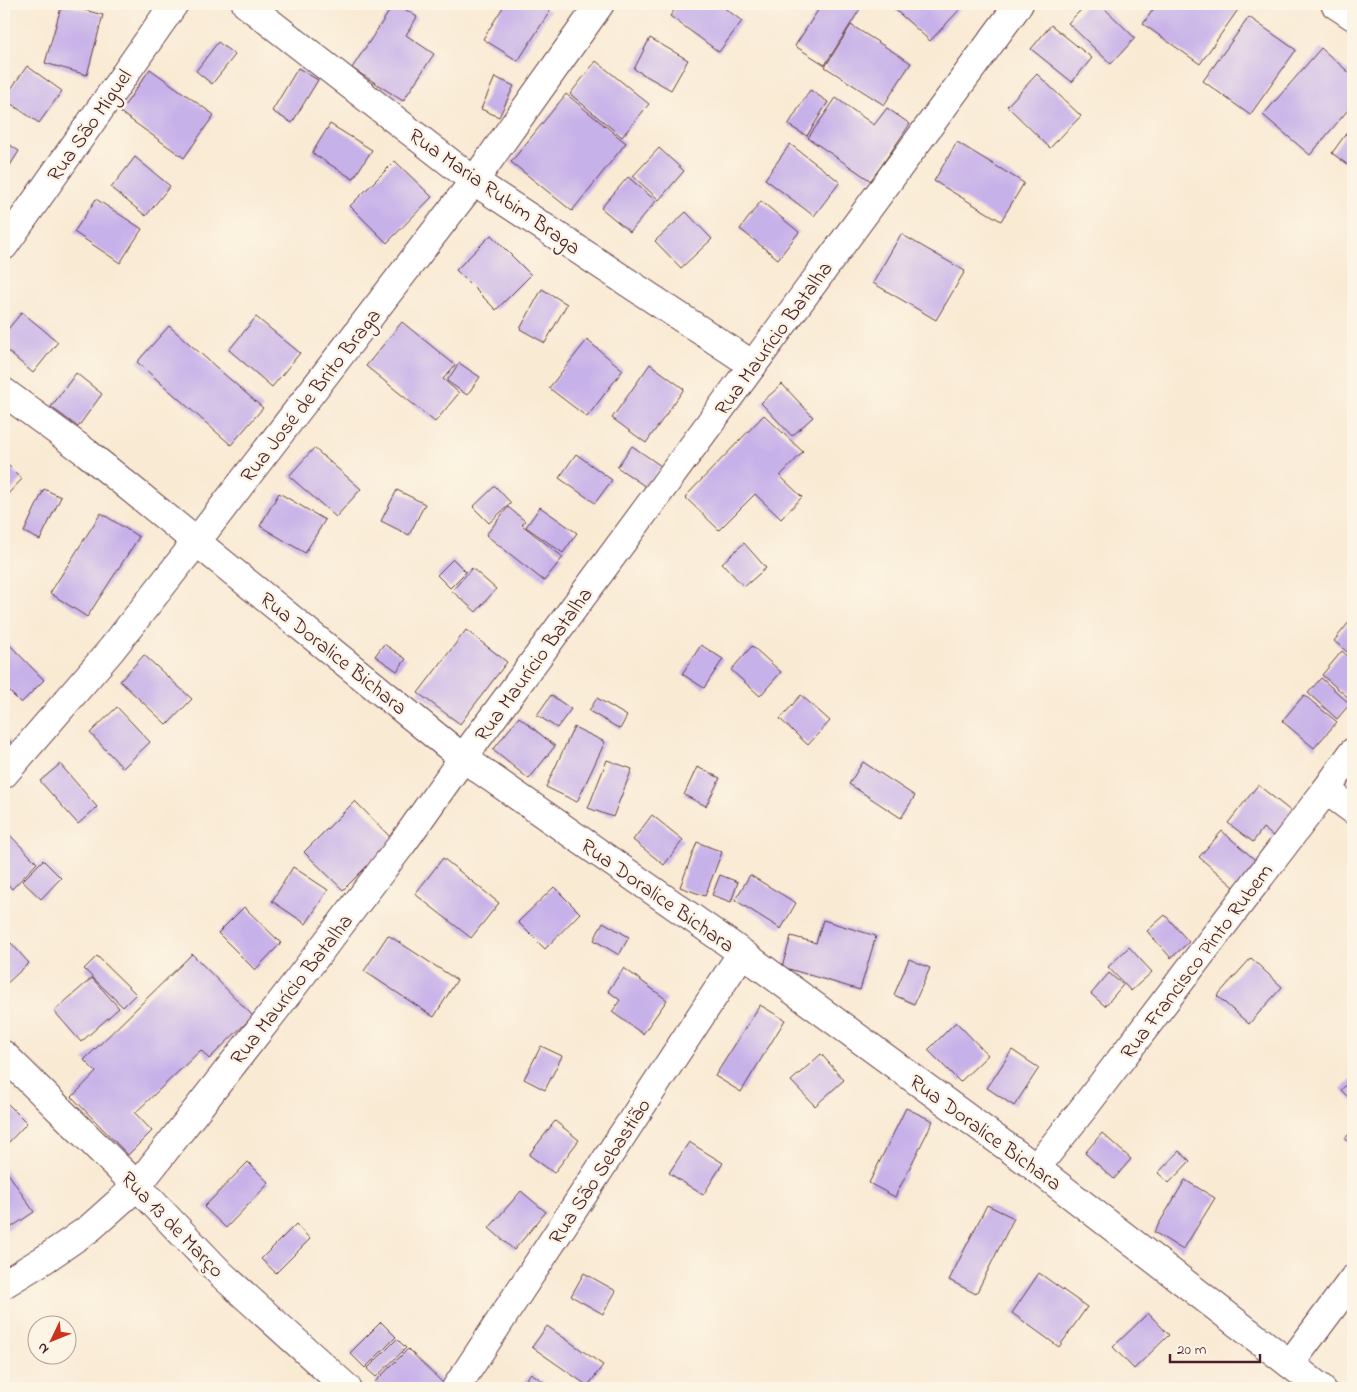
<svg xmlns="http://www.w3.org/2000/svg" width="1357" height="1392" viewBox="0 0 1357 1392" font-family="'Indie Flower',sans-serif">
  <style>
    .building { fill: #c7b1e9 }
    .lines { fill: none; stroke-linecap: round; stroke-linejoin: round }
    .minor-casing { stroke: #643d44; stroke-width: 30 }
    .minor { stroke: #fff; stroke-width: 28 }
    .labels { text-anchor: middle; stroke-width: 5; stroke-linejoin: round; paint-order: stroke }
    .street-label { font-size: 21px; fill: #4a1f2b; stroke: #fcf5e5 }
  </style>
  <rect width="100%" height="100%" fill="#fcf5e5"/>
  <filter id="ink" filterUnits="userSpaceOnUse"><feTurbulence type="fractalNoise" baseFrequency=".02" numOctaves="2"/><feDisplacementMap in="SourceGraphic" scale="10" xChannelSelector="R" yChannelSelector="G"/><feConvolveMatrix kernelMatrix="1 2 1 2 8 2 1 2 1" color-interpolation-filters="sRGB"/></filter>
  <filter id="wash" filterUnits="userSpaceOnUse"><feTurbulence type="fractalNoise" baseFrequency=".0096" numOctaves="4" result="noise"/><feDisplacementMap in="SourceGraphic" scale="20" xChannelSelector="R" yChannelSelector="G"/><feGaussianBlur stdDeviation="1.12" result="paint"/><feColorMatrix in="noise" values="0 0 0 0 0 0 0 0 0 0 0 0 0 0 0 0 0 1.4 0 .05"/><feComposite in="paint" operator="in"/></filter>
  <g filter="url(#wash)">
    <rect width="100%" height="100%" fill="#f9ead4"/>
    <g id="blocks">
      <g class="building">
        <path d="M 62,4 L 103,15 L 87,75 L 45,63 Z"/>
        <path d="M 394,4 L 397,4 L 417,17 L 406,35 L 434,54 L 403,101 L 352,68 Z"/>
        <path d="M 505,4 L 538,4 L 550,11 L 518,61 L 483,39 Z"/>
        <path d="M 679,4 L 719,4 L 742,21 L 719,52 L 670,16 Z"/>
        <path d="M 822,4 L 851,4 L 860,9 L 825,65 L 795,46 Z"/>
        <path d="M 889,4 L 960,4 L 963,6 L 930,41 Z"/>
        <path d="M 1087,4 L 1100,4 L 1135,38 L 1111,64 L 1068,23 Z"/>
        <path d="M 1157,4 L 1242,4 L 1200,64 L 1143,24 Z"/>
        <path d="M 1249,17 L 1296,50 L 1250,115 L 1203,81 Z"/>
        <path d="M 851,25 L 911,63 L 884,105 L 825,67 Z"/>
        <path d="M 1051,25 L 1092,58 L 1072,82 L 1031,49 Z"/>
        <path d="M 650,38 L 688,60 L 671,90 L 634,69 Z"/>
        <path d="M 218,42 L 235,55 L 212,84 L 196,71 Z"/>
        <path d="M 1321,48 L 1353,76 L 1353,104 L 1310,155 L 1263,115 Z"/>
        <path d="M 596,61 L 649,104 L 622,137 L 570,94 Z"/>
        <path d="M 27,66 L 62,91 L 39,123 L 4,99 Z"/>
        <path d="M 298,68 L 318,80 L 292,123 L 272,111 Z"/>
        <path d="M 150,69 L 214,115 L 184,158 L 120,112 Z"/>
        <path d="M 1037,74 L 1081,116 L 1050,148 L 1007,106 Z"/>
        <path d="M 495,77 L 514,86 L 499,117 L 481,109 Z"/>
        <path d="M 810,90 L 828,102 L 807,136 L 788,125 Z"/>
        <path d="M 566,94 L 626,143 L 572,211 L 511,162 Z"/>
        <path d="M 836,98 L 874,125 L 887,108 L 910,124 L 871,181 L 808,138 Z"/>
        <path d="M 330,124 L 372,150 L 353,179 L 312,153 Z"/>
        <path d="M 1353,124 L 1353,169 L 1332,153 Z"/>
        <path d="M 4,141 L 19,151 L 4,175 Z"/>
        <path d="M 957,142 L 1024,183 L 1001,221 L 934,181 Z"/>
        <path d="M 790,144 L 840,182 L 814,216 L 765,179 Z"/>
        <path d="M 659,148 L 684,171 L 659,200 L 633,176 Z"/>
        <path d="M 135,157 L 170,186 L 146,216 L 111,188 Z"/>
        <path d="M 395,161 L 432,197 L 387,243 L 350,206 Z"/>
        <path d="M 628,177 L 656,201 L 630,232 L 601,208 Z"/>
        <path d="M 96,199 L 142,229 L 120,263 L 74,232 Z"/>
        <path d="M 761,201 L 799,232 L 778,259 L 740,229 Z"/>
        <path d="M 686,212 L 712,239 L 681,268 L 655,241 Z"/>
        <path d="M 901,234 L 965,271 L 936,320 L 873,283 Z"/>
        <path d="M 491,235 L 531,275 L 496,310 L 456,270 Z"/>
        <path d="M 542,289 L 567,304 L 545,343 L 520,329 Z"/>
        <path d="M 22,312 L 58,342 L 33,373 L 4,348 L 4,334 Z"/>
        <path d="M 256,317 L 300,353 L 272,387 L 229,350 Z"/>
        <path d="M 402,322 L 455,365 L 443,379 L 459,393 L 435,422 L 366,366 Z"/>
        <path d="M 169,326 L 263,408 L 231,445 L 137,362 Z"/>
        <path d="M 587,340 L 623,370 L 587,417 L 549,388 Z"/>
        <path d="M 459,363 L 480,377 L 467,395 L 447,381 Z"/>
        <path d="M 650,364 L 684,389 L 646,443 L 612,418 Z"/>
        <path d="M 76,373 L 102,394 L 78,427 L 51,407 Z"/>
        <path d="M 782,384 L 813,417 L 792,436 L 761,403 Z"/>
        <path d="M 764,415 L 803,452 L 780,476 L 802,497 L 781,519 L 755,494 L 719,530 L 685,497 Z"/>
        <path d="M 632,446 L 661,466 L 646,487 L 617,467 Z"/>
        <path d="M 314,448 L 361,489 L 336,517 L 289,476 Z"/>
        <path d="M 576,454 L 612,480 L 595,503 L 559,478 Z"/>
        <path d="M 4,461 L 22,479 L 4,498 Z"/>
        <path d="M 495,486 L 511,503 L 489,523 L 473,507 Z"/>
        <path d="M 44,489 L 61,497 L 40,540 L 24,532 Z"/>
        <path d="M 397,490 L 425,504 L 409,535 L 381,521 Z"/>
        <path d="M 279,493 L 325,520 L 305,553 L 260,526 Z"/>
        <path d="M 508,507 L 525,521 L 522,525 L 563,557 L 544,581 L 486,535 Z"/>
        <path d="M 540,507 L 577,533 L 563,553 L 526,527 Z"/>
        <path d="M 101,513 L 139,537 L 87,617 L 50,593 Z"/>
        <path d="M 744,543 L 766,568 L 744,587 L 722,563 Z"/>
        <path d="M 453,559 L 466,572 L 450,588 L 437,575 Z"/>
        <path d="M 472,568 L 496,589 L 476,612 L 452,591 Z"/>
        <path d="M 1353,617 L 1353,657 L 1334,641 Z"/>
        <path d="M 466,630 L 507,662 L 460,724 L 418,693 Z"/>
        <path d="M 4,639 L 44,680 L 21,703 L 4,686 Z"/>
        <path d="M 384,644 L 406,659 L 397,671 L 375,656 Z"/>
        <path d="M 701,645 L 723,659 L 704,688 L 682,674 Z"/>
        <path d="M 752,646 L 781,672 L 760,696 L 731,670 Z"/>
        <path d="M 1342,651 L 1353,661 L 1353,697 L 1351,700 L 1322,675 Z"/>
        <path d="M 144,655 L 192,699 L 167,725 L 120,681 Z"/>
        <path d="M 1321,678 L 1350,704 L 1337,719 L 1308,693 Z"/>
        <path d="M 551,695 L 571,709 L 557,728 L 537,715 Z"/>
        <path d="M 801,695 L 830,721 L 808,745 L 780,719 Z"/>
        <path d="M 1304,695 L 1337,722 L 1314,748 L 1282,721 Z"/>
        <path d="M 597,698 L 627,716 L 620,729 L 589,711 Z"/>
        <path d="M 117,707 L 150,742 L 123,768 L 90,733 Z"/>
        <path d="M 519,717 L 555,746 L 529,779 L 493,750 Z"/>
        <path d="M 574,727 L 605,742 L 577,802 L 546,787 Z"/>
        <path d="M 4,734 L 12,744 L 4,751 Z"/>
        <path d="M 607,760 L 632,769 L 613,817 L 588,808 Z"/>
        <path d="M 863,762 L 915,796 L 901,818 L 849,784 Z"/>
        <path d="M 60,764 L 97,807 L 78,824 L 40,781 Z"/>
        <path d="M 697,767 L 720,778 L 706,806 L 684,795 Z"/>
        <path d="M 1258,785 L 1297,816 L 1278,840 L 1263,828 L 1253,842 L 1228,823 Z"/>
        <path d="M 355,801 L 393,840 L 343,890 L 304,852 Z"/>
        <path d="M 652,815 L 683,840 L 664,865 L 633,840 Z"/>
        <path d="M 4,829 L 37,863 L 12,889 L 4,880 Z"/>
        <path d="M 1222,831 L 1262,866 L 1240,892 L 1199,857 Z"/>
        <path d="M 697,842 L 722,852 L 705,896 L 680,887 Z"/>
        <path d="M 443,858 L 499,903 L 471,938 L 415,894 Z"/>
        <path d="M 43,860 L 61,878 L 41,899 L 22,881 Z"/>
        <path d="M 293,867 L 328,890 L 306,924 L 272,901 Z"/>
        <path d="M 720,875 L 738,882 L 731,902 L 712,895 Z"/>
        <path d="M 750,875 L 796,903 L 781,929 L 735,900 Z"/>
        <path d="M 554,887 L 580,913 L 545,949 L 518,922 Z"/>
        <path d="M 244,907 L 281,943 L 255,970 L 218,933 Z"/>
        <path d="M 1165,915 L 1189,942 L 1171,958 L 1147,931 Z"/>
        <path d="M 823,920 L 876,936 L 860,990 L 782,967 L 791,936 L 816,943 Z"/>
        <path d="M 603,922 L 629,937 L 619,955 L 594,940 Z"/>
        <path d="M 388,935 L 457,980 L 434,1017 L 364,971 Z"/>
        <path d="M 11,943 L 29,963 L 4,986 L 4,950 Z"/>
        <path d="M 1129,947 L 1152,972 L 1131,991 L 1108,967 Z"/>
        <path d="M 192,954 L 253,1016 L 209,1059 L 201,1050 L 135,1113 L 152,1131 L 128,1155 L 72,1097 L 96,1072 L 84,1060 Z"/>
        <path d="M 97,956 L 136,994 L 123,1007 L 84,969 Z"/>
        <path d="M 1251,958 L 1282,987 L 1249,1024 L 1217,996 Z"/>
        <path d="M 909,959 L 930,968 L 914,1004 L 894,995 Z"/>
        <path d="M 624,968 L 667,1000 L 643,1034 L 612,1012 L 620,1000 L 608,991 Z"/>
        <path d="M 1109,973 L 1123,985 L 1105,1006 L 1091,994 Z"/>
        <path d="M 92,978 L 119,1008 L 81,1042 L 54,1011 Z"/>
        <path d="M 760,1005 L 785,1020 L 741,1092 L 715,1076 Z"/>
        <path d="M 956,1022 L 988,1055 L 960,1082 L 928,1050 Z"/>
        <path d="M 541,1046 L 562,1056 L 545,1090 L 524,1079 Z"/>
        <path d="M 1012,1050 L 1039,1068 L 1014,1106 L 987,1088 Z"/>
        <path d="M 821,1054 L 844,1080 L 815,1106 L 791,1081 Z"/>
        <path d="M 1353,1077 L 1353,1102 L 1341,1090 Z"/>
        <path d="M 4,1100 L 27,1123 L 7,1144 L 4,1141 Z"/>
        <path d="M 906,1108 L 933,1121 L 895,1197 L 869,1183 Z"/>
        <path d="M 555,1121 L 579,1140 L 554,1173 L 529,1155 Z"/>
        <path d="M 1353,1131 L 1353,1147 L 1345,1138 Z"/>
        <path d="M 1102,1133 L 1131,1159 L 1114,1179 L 1085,1153 Z"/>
        <path d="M 689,1142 L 723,1163 L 703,1195 L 669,1173 Z"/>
        <path d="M 1179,1151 L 1190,1161 L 1169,1183 L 1158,1173 Z"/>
        <path d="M 248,1162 L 269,1183 L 226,1228 L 204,1207 Z"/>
        <path d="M 6,1170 L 34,1212 L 4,1232 L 4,1172 Z"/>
        <path d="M 1185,1180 L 1215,1198 L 1183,1250 L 1154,1232 Z"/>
        <path d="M 521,1191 L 546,1212 L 514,1250 L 489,1228 Z"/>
        <path d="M 987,1205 L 1014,1218 L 976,1294 L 949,1280 Z"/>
        <path d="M 296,1224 L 310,1239 L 276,1273 L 261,1259 Z"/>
        <path d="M 584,1273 L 616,1291 L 603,1314 L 571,1296 Z"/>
        <path d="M 1039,1273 L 1087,1307 L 1059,1347 L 1012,1313 Z"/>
        <path d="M 1148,1313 L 1169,1335 L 1134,1369 L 1113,1347 Z"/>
        <path d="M 381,1322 L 396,1337 L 365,1368 L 350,1353 Z"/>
        <path d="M 547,1326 L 603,1365 L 588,1386 L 532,1347 Z"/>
        <path d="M 397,1339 L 406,1348 L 376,1377 L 367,1369 Z"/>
        <path d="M 408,1349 L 444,1384 L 439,1388 L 381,1388 L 375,1382 Z"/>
        <path d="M 531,1373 L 552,1388 L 519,1388 Z"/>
      </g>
    </g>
  </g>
  <g filter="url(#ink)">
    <use href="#blocks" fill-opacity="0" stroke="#643d44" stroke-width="1"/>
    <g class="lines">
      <defs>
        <g id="minor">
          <path d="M 246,4 L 474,181 L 753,365"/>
          <path d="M 1335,4 L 1353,16"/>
          <path d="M 4,246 L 174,4"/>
          <path d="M 4,392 L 87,453 L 463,758 L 731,945 L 1036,1168 L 1321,1388"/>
          <path d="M 4,774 L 111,650 L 197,541 L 474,181 L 600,4"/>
          <path d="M 1326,790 L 1353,810"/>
          <path d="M 4,1055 L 137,1186 L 221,1274 L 347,1388"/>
          <path d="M 1036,1168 L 1086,1105 L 1326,790 L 1353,752"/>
          <path d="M 4,1284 L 45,1259 L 90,1228 L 137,1186 L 275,1010 L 402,844 L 463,758 L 1019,4"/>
          <path d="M 1290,1364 L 1353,1279"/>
          <path d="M 456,1388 L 742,953"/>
        </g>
      </defs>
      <use href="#minor" class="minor-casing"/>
      <use href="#minor" class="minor"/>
    </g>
  </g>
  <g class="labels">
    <g class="street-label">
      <text transform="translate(89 125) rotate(-55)" y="7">Rua São Miguel</text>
      <text transform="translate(495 191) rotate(35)" y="7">Rua Maria Rubim Braga</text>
      <text transform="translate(773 338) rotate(-54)" y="7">Rua Maurício Batalha</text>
      <text transform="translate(310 395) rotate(-52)" y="7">Rua José de Brito Braga</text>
      <text transform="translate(334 653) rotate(39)" y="7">Rua Doralice Bichara</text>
      <text transform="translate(533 664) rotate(-54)" y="7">Rua Maurício Batalha</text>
      <text transform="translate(658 895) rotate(35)" y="7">Rua Doralice Bichara</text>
      <text transform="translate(1196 961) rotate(-53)" y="7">Rua Francisco Pinto Rubem</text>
      <text transform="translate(291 989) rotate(-52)" y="7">Rua Maurício Batalha</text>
      <text transform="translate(986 1132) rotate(36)" y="7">Rua Doralice Bichara</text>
      <text transform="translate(599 1171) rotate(-57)" y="7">Rua São Sebastião</text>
      <text transform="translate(173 1224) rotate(46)" y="7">Rua 13 de Março</text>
    </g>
  </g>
  <rect width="1357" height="1392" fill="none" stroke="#fcf5e5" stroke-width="20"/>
  <g transform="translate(52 1340) rotate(227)"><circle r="24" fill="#fcf5e5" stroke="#b59f9b"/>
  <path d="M0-4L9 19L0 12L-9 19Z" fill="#c8321e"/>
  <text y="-8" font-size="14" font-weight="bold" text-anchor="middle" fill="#4a1f2b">N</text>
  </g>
  <path d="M1170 1354v8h90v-8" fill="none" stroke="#4a1f2b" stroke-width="2.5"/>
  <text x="1177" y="1354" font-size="15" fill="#4a1f2b" stroke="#fcf5e5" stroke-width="4" paint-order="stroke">20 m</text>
</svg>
